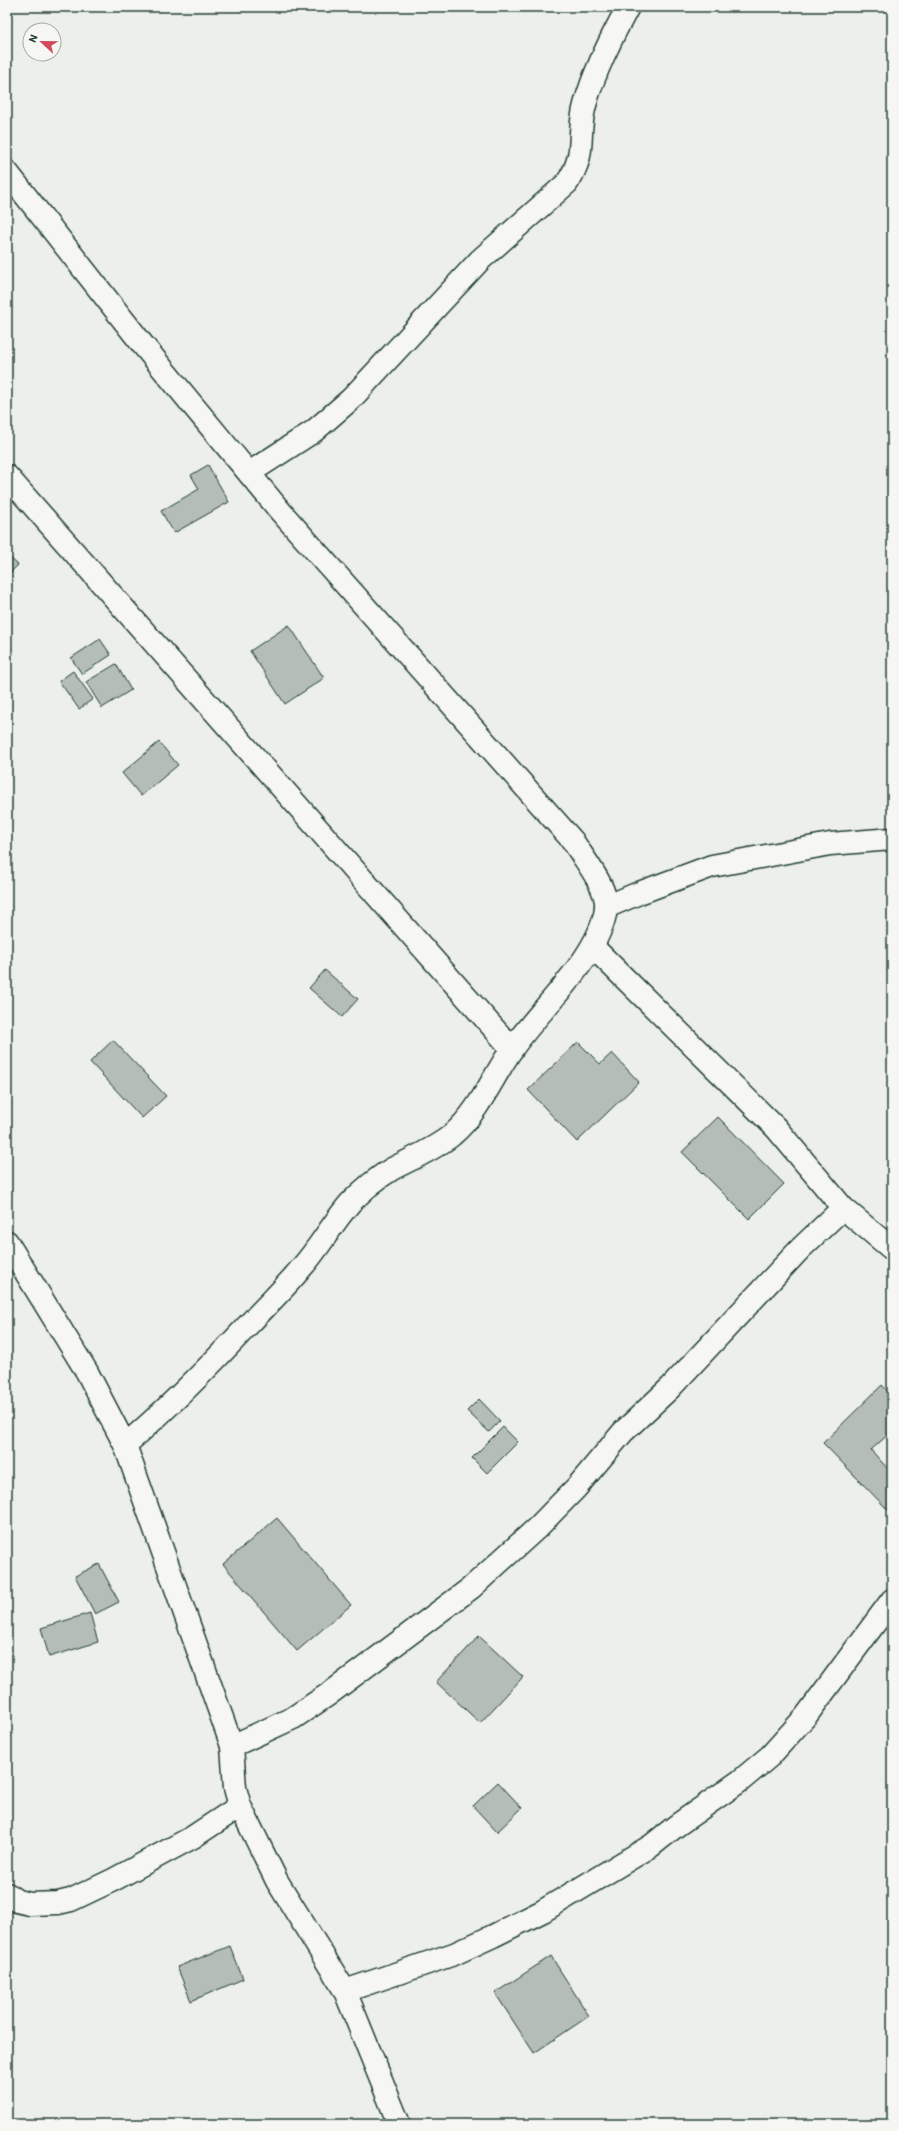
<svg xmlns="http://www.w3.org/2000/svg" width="899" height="2131" viewBox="0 0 899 2131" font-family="Itim,sans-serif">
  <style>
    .building { fill: #b4bdb8; stroke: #1f3d34 }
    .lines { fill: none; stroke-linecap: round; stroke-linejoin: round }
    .minor-casing { stroke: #1f3d34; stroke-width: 25 }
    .minor { stroke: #f6f6f2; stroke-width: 22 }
  </style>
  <rect width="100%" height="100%" fill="#edefea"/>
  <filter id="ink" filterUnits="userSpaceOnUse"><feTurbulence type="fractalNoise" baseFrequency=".025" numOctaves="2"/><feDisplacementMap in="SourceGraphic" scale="8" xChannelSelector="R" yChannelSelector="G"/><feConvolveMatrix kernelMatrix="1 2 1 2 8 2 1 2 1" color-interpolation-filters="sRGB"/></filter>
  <g filter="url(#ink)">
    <g class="building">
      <path d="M 7,191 L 13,200 L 7,205 Z"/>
      <path d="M 208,465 L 229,502 L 174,533 L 161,511 L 199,489 L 191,475 Z"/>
      <path d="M 7,555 L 18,565 L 7,576 Z"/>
      <path d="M 289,625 L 324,678 L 285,704 L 250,651 Z"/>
      <path d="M 100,639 L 111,655 L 82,674 L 71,658 Z"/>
      <path d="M 116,664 L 131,690 L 102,708 L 86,682 Z"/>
      <path d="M 73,671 L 93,699 L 79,709 L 59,681 Z"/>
      <path d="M 159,742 L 178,765 L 141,796 L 122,773 Z"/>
      <path d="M 325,970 L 358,999 L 342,1017 L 309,988 Z"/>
      <path d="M 113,1040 L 166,1096 L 142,1118 L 90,1062 Z"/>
      <path d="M 578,1042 L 600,1064 L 612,1053 L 639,1082 L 577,1142 L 528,1090 Z"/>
      <path d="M 718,1117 L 784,1184 L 749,1219 L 682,1152 Z"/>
      <path d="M 882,1385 L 892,1396 L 892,1431 L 871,1450 L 888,1469 L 892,1465 L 892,1508 L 889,1511 L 823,1443 Z"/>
      <path d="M 479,1399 L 500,1421 L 489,1432 L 467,1411 Z"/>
      <path d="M 503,1427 L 518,1442 L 487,1473 L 472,1458 Z"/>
      <path d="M 277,1518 L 351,1605 L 297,1651 L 223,1564 Z"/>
      <path d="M 99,1564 L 119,1602 L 95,1614 L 75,1576 Z"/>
      <path d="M 90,1613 L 98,1642 L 49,1657 L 41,1628 Z"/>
      <path d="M 479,1636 L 523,1677 L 480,1723 L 436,1682 Z"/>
      <path d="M 498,1782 L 522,1808 L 497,1832 L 473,1806 Z"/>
      <path d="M 230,1946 L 243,1979 L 191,2001 L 177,1967 Z"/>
      <path d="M 551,1956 L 589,2016 L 534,2053 L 495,1993 Z"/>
    </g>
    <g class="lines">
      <defs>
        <g id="minor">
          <path d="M 7,172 L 143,345 L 281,512 L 573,841 C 583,858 609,889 606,909 C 599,958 540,1008 512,1049 C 492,1078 479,1112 452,1135 C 433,1150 413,1158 392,1169 C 377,1178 363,1190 351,1202 C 333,1222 320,1247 302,1267 C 286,1287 267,1305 250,1323 C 210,1366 170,1407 125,1445"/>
          <path d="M 249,473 L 314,431 L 351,399 L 480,260 L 567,183 C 588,152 576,137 585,105 C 593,75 613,34 628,7"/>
          <path d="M 7,476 L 512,1049"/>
          <path d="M 606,907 L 639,893 L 712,866 L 830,844 L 892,839"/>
          <path d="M 593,947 L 776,1128 L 843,1208 L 892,1249"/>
          <path d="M 7,1242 L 87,1372 L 125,1445 L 232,1746 L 235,1788 L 240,1806 L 277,1881 L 345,1991 L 399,2124"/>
          <path d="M 232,1746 L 293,1718 L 329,1694 L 471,1588 L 538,1527 L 576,1488 L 623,1432 L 670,1388 L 800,1249 L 843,1208"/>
          <path d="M 7,1894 L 17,1901 L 30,1904 L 58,1903 L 71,1900 L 113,1880 L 193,1837 L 240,1806"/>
          <path d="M 345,1991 L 454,1954 L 493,1936 L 543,1911 L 651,1846 L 676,1826 L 740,1781 L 770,1756 L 806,1716 L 892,1600"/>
        </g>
      </defs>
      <use href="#minor" class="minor-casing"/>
      <use href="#minor" class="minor"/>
    </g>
  </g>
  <rect width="899" height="2131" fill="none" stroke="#f6f6f2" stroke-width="24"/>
  <rect x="12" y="12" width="875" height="2107" fill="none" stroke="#1f3d34" stroke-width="1.5" filter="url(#ink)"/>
  <g transform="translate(42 42) rotate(292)"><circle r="19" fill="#f6f6f2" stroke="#a0aca6"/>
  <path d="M0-3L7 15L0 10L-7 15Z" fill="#d1495b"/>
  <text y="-6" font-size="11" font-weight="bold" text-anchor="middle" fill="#1f3d34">N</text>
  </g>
</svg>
